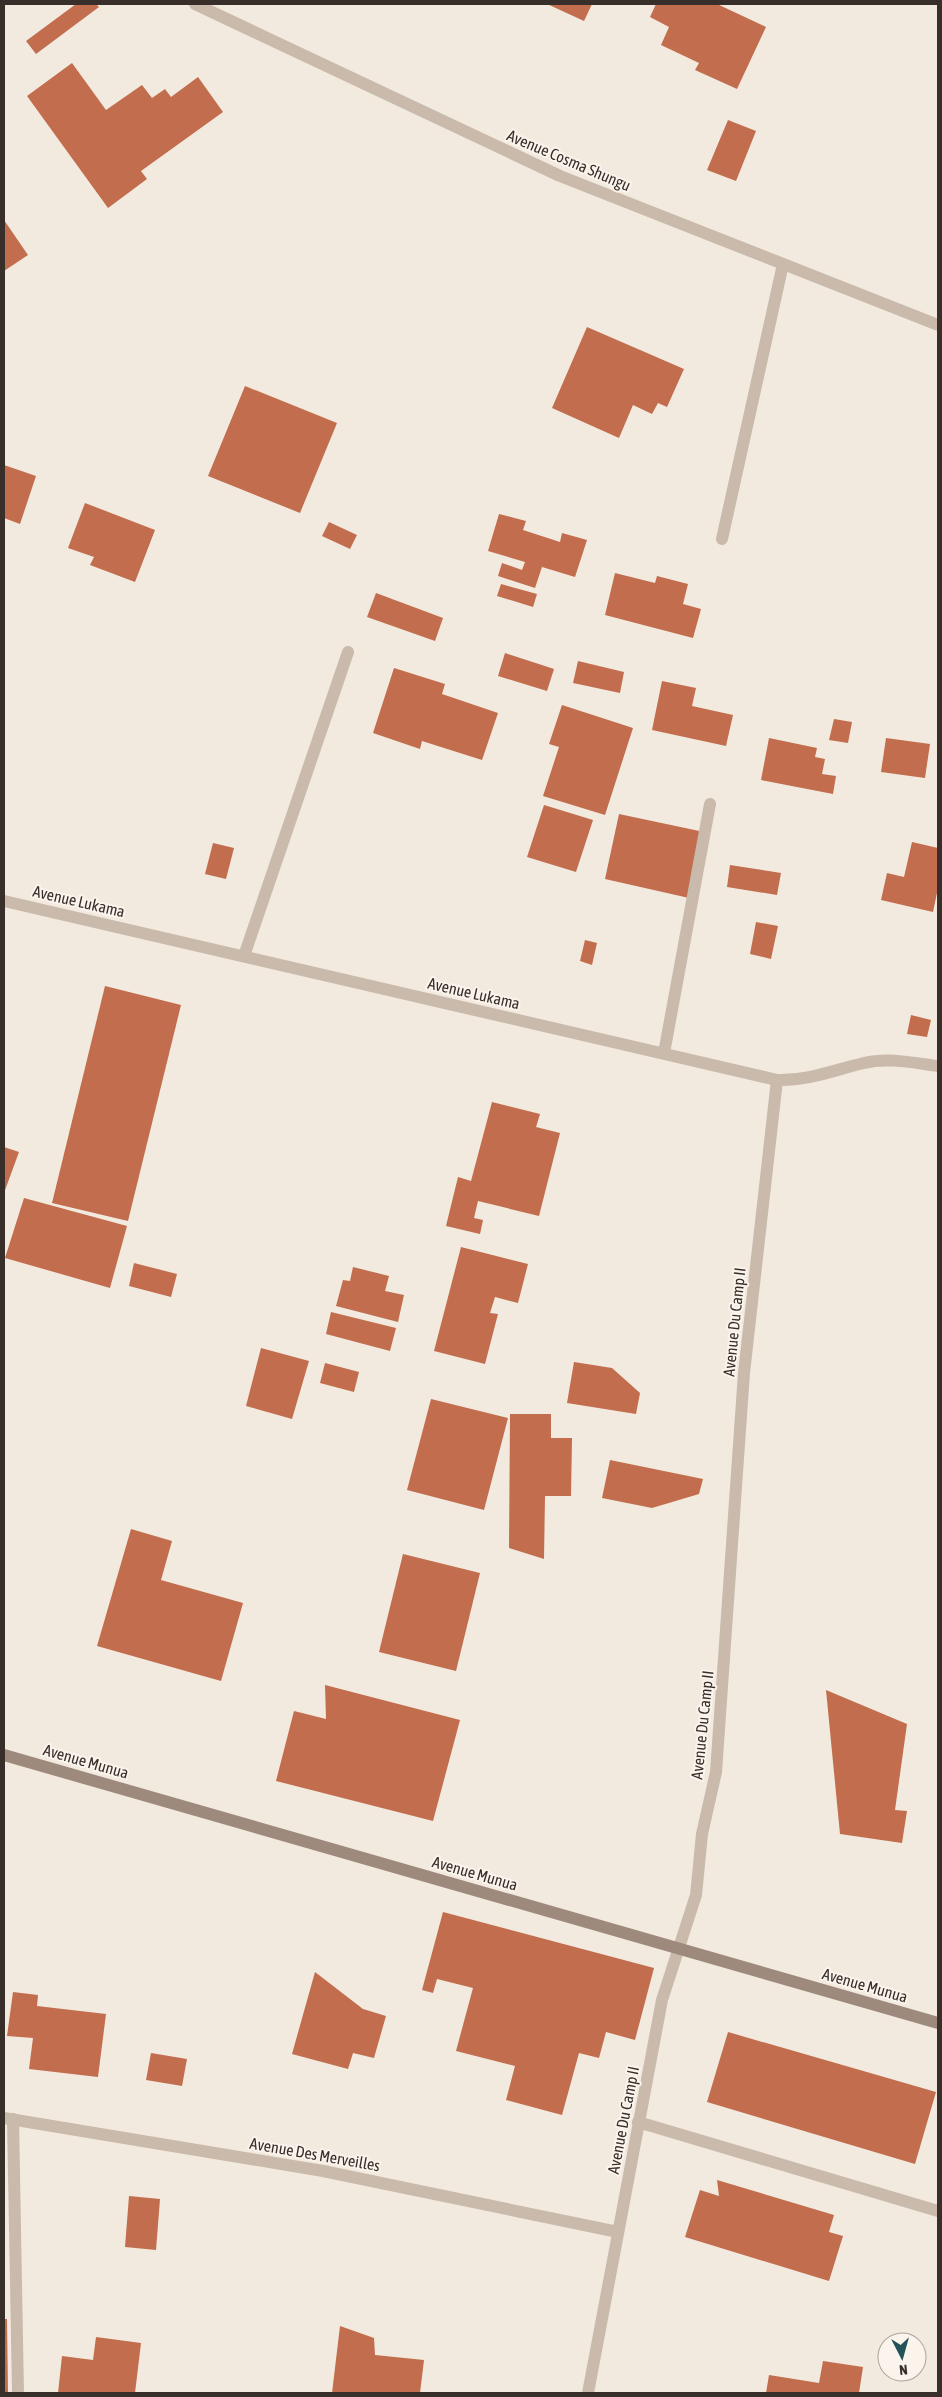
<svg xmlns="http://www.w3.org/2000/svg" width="942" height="2397" viewBox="0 0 942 2397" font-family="'Asap Condensed',sans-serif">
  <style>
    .building { fill: #c26d4d }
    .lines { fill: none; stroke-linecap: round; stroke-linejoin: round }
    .minor { stroke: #cabaab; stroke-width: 12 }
    .secondary { stroke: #9e8a7c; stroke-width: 12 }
    .labels { text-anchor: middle; stroke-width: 4; stroke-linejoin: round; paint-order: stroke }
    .street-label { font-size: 16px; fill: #382f2a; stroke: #faf4ec }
  </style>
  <rect width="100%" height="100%" fill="#f2eadf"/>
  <g class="building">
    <path d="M 76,4 L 96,4 L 99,7 L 36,54 L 26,41 Z"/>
    <path d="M 547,4 L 592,4 L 584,21 Z"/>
    <path d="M 656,4 L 717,4 L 766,27 L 737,89 L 695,70 L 699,63 L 661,45 L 669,27 L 650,17 Z"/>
    <path d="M 72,63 L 106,110 L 142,85 L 152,98 L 165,89 L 171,97 L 198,77 L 223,112 L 141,171 L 147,179 L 108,208 L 27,96 Z"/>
    <path d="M 728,120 L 756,131 L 736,181 L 707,170 Z"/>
    <path d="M 4,220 L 28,255 L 4,271 Z"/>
    <path d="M 587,327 L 684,369 L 667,407 L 658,403 L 652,414 L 633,405 L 619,438 L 552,408 Z"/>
    <path d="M 245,386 L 337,423 L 300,513 L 208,476 Z"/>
    <path d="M 4,465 L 36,476 L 20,524 L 4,518 Z"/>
    <path d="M 85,503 L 155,530 L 135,582 L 90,565 L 94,557 L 68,548 Z"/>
    <path d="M 499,514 L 526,521 L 523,530 L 560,542 L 562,533 L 587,540 L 575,577 L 542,567 L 535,588 L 498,576 L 502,563 L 522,570 L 525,562 L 488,551 Z"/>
    <path d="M 329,522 L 357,535 L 350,549 L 322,536 Z"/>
    <path d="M 615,573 L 655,583 L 657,576 L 688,584 L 683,604 L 701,609 L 693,638 L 605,615 Z"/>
    <path d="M 501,584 L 537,594 L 533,607 L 497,596 Z"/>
    <path d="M 376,593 L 443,618 L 435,641 L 367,617 Z"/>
    <path d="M 505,653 L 554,669 L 547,691 L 498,676 Z"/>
    <path d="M 578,661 L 624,672 L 620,693 L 573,683 Z"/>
    <path d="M 394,668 L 445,684 L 442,694 L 498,713 L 482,760 L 422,741 L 420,749 L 373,733 Z"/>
    <path d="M 662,681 L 696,688 L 692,706 L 733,715 L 726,746 L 652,730 Z"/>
    <path d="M 562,705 L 633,728 L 605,815 L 543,796 L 559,747 L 549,744 Z"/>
    <path d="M 834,719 L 852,722 L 848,743 L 829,740 Z"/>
    <path d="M 769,738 L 817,748 L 815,757 L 825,759 L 822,774 L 836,776 L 833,794 L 761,780 Z"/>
    <path d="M 886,738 L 930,744 L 925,778 L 881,772 Z"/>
    <path d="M 544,805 L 593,820 L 576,872 L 527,857 Z"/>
    <path d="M 619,814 L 704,832 L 689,898 L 605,879 Z"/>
    <path d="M 912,842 L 938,848 L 938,888 L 933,912 L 881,900 L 887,873 L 904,877 Z"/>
    <path d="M 213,843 L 234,848 L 226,879 L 205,874 Z"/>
    <path d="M 730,865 L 781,873 L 777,895 L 727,887 Z"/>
    <path d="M 756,922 L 778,926 L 771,959 L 750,954 Z"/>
    <path d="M 585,940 L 597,943 L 592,965 L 580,961 Z"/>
    <path d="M 105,986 L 181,1005 L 128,1221 L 52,1203 Z"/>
    <path d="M 911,1015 L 931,1020 L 927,1037 L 907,1034 Z"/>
    <path d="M 492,1102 L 540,1114 L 536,1127 L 560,1133 L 539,1216 L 478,1201 L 474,1218 L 483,1220 L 480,1234 L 446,1226 L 458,1177 L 471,1181 Z"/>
    <path d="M 4,1147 L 19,1152 L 4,1193 Z"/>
    <path d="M 24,1198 L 127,1226 L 110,1288 L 5,1258 Z"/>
    <path d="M 461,1247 L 528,1264 L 518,1303 L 495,1297 L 490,1313 L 498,1314 L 485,1364 L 434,1351 Z"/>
    <path d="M 134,1263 L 177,1274 L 171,1297 L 129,1286 Z"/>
    <path d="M 353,1267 L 389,1276 L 385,1291 L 404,1295 L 398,1322 L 336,1306 L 343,1280 L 350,1281 Z"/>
    <path d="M 331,1312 L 396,1328 L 390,1351 L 326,1334 Z"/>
    <path d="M 261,1348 L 309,1361 L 292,1419 L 246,1406 Z"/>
    <path d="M 574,1362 L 612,1368 L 640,1393 L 636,1414 L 567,1403 Z"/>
    <path d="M 325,1363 L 359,1372 L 354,1392 L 320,1383 Z"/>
    <path d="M 431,1399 L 508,1418 L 484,1510 L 407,1490 Z"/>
    <path d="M 510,1414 L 551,1414 L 551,1438 L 572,1438 L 571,1496 L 545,1496 L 544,1559 L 509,1548 Z"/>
    <path d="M 610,1460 L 703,1479 L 699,1494 L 652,1508 L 602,1498 Z"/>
    <path d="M 131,1529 L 172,1541 L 161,1580 L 243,1603 L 221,1681 L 97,1646 Z"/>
    <path d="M 403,1554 L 480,1573 L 456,1671 L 379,1652 Z"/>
    <path d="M 325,1685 L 460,1720 L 433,1821 L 276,1781 L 294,1711 L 326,1719 Z"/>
    <path d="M 826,1690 L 907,1724 L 895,1810 L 907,1811 L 902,1843 L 840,1834 Z"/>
    <path d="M 443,1912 L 654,1968 L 635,2040 L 606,2032 L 599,2058 L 579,2053 L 562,2115 L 506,2100 L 515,2066 L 456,2051 L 473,1988 L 437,1979 L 433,1993 L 422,1990 Z"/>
    <path d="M 315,1972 L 363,2009 L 386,2016 L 374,2058 L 353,2053 L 348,2069 L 292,2054 Z"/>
    <path d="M 13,1992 L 38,1995 L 37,2006 L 106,2014 L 98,2077 L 29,2069 L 33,2038 L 7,2036 Z"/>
    <path d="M 728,2032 L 936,2092 L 915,2164 L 707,2102 Z"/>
    <path d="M 151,2053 L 187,2059 L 182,2086 L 146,2080 Z"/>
    <path d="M 717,2180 L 834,2215 L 829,2232 L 843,2236 L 829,2281 L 685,2237 L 700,2190 L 719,2196 Z"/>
    <path d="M 129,2196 L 160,2199 L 156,2250 L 125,2247 Z"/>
    <path d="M 4,2319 L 7,2319 L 8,2393 L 4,2393 Z"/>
    <path d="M 340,2326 L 374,2338 L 375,2355 L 424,2360 L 420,2393 L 332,2393 Z"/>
    <path d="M 96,2337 L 141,2343 L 135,2393 L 58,2393 L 62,2356 L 93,2360 Z"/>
    <path d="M 823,2361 L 863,2367 L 859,2393 L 766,2393 L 769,2375 L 819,2383 Z"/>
  </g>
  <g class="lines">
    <g class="minor">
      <path d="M 195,4 L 560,176 L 938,325"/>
      <path d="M 722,539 L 783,264"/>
      <path d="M 4,901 L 777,1080 C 808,1081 834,1070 864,1063 C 888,1057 914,1063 938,1066"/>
      <path d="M 244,956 L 348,652"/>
      <path d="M 664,1053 L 710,804"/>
      <path d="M 4,2118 L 323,2171 L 618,2232"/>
      <path d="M 13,2119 L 18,2393"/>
      <path d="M 638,2122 L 938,2211"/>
      <path d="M 588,2393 L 662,2000 L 696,1895 L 702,1834 L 716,1772 L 744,1373 L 777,1080"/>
    </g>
    <path class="secondary" d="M 4,1755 L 938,2023"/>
  </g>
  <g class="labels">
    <g class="street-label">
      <text transform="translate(569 160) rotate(23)" y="6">Avenue Cosma Shungu</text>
      <text transform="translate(79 901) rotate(13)" y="6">Avenue Lukama</text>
      <text transform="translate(474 993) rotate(13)" y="6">Avenue Lukama</text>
      <text transform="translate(734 1322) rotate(-84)" y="6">Avenue Du Camp II</text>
      <text transform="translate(702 1725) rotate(-84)" y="6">Avenue Du Camp II</text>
      <text transform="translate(86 1761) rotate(16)" y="6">Avenue Munua</text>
      <text transform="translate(475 1873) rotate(16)" y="6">Avenue Munua</text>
      <text transform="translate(865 1985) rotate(16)" y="6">Avenue Munua</text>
      <text transform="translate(623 2120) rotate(-79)" y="6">Avenue Du Camp II</text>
      <text transform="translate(315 2154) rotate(10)" y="6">Avenue Des Merveilles</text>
    </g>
  </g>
  <rect width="942" height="2397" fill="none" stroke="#382f2a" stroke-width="10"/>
  <g transform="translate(902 2357) rotate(174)"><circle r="24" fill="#faf4ec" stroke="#aca59e"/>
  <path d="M0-4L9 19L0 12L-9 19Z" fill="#215359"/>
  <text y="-8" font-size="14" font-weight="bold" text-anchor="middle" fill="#382f2a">N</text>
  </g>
</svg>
